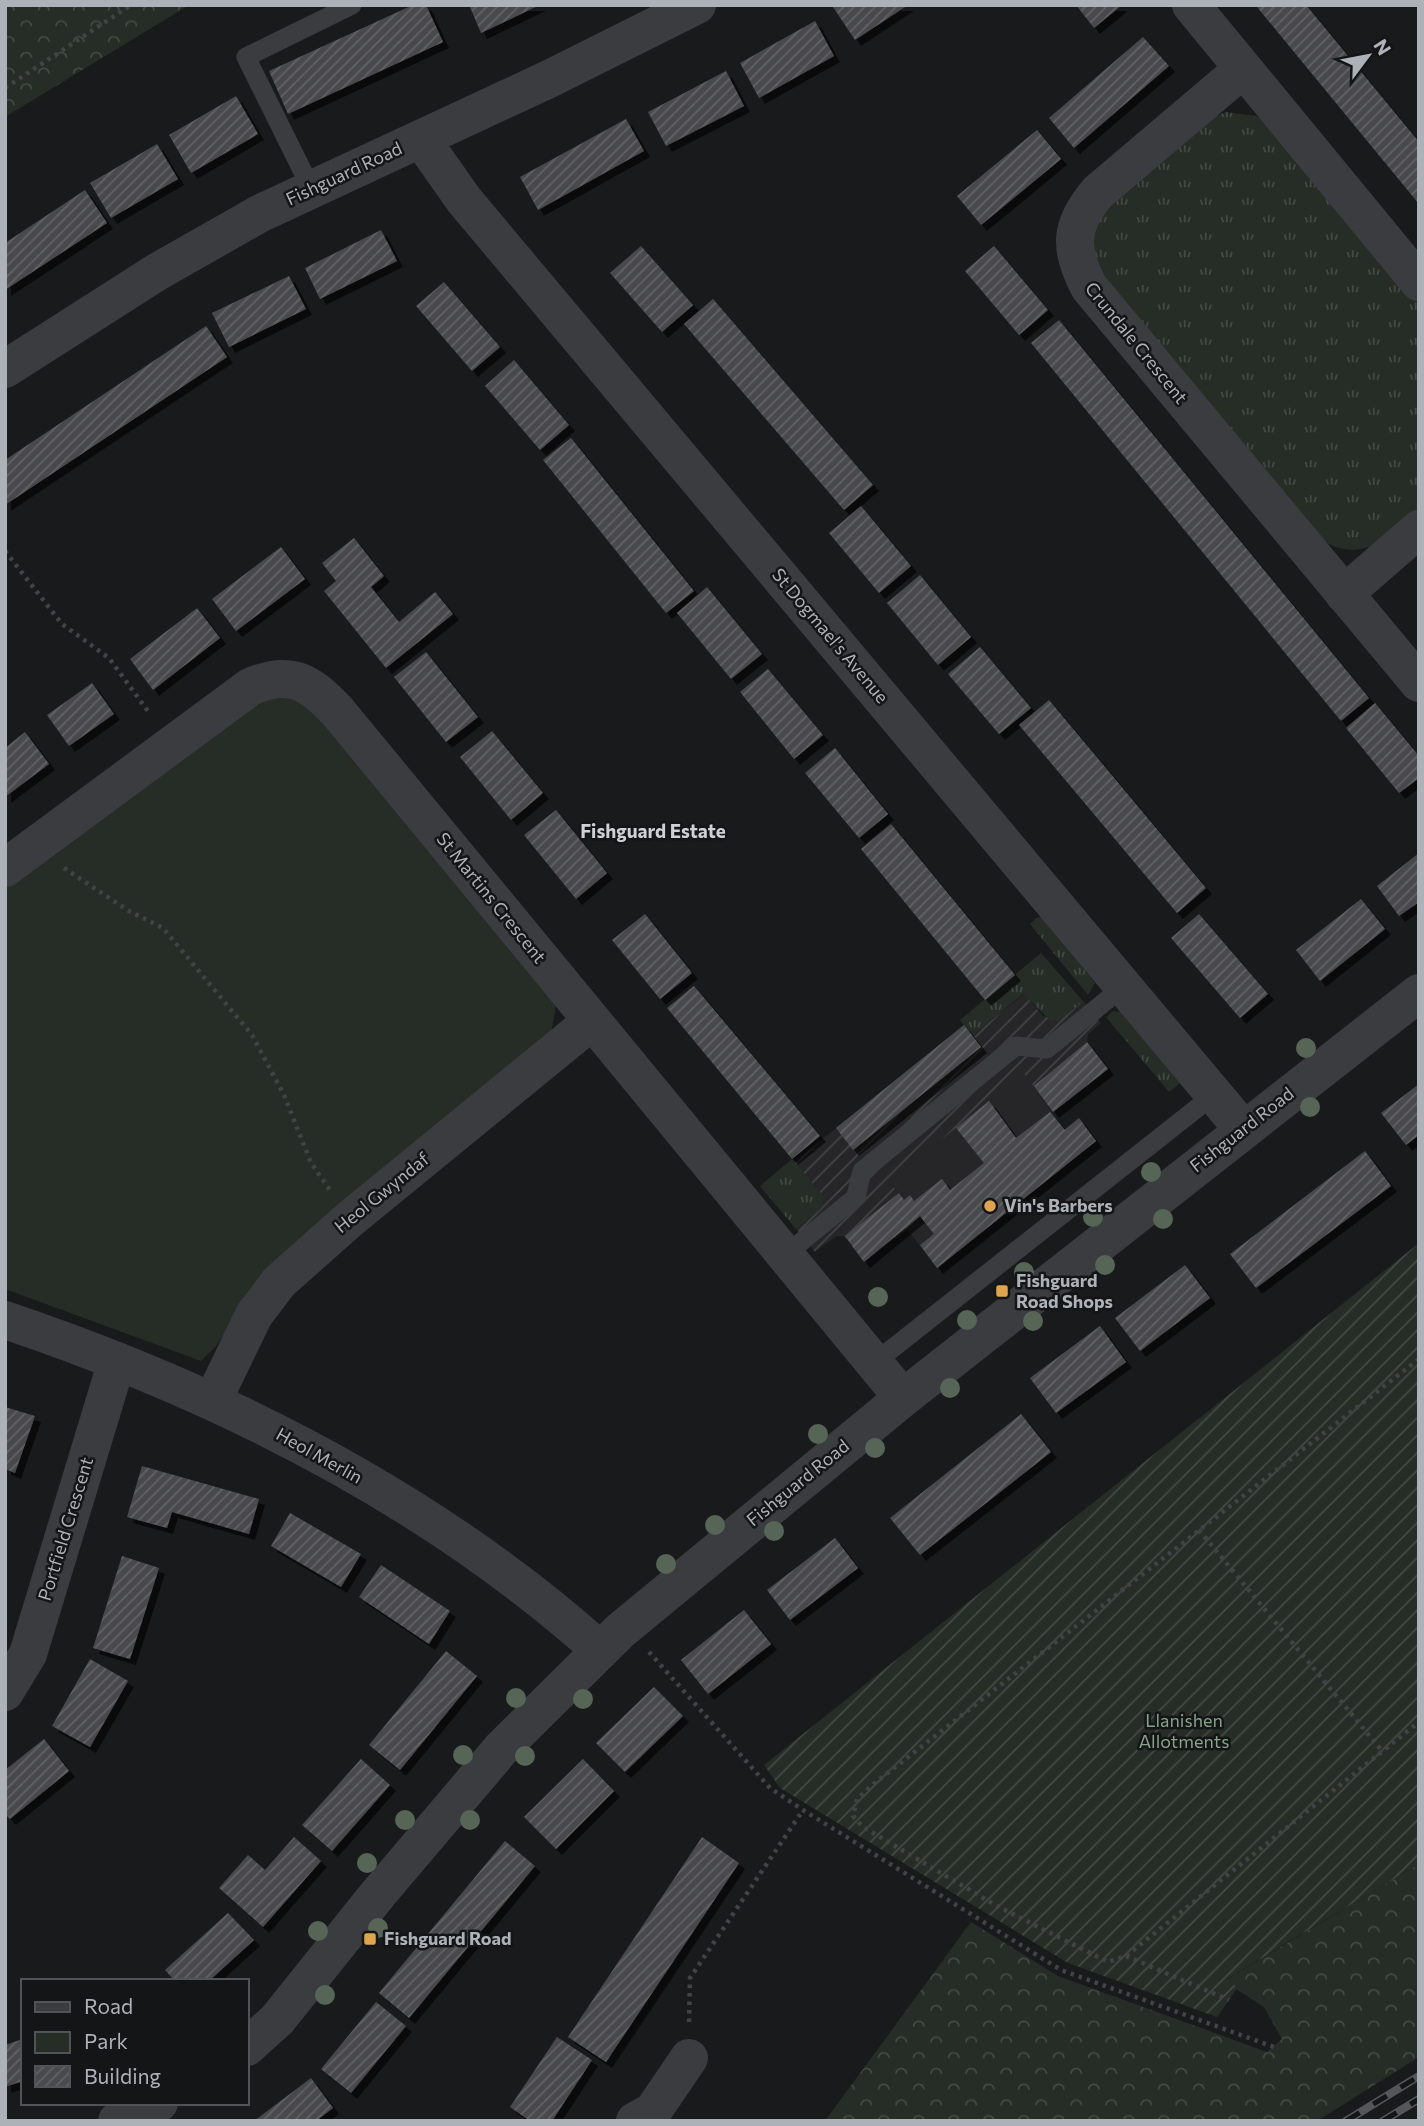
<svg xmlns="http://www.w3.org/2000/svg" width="1424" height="2126" viewBox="0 0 1424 2126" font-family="Commissioner,sans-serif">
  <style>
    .built { fill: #262628 }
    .industrial { fill: url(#industrial-furrows) }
    .grass { fill: url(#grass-tufts) }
    .forest { fill: url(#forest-crowns) }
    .park { fill: #262d26 }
    .garden { fill: url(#garden-furrows) }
    .building { fill: url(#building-hatch); filter: url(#shadow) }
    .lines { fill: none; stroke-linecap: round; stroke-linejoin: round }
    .path { stroke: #414347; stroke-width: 4.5; stroke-dasharray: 3.5 5; stroke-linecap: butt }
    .lane { stroke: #3b3c40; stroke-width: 19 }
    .street { stroke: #3b3c40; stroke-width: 38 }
    .rail-casing { stroke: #54565b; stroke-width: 8 }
    .rail { stroke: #141516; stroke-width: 5; stroke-dasharray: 16; stroke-linecap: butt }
    .tree { fill: #566556 }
    .poi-dot { fill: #dfa44e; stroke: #141516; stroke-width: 2.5 }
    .labels { text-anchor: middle; stroke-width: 5; stroke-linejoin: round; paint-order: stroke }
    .street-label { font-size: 18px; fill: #adb2b9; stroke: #141516 }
    .poi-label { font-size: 18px; font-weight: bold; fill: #adb2b9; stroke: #141516; text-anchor: start }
    .park-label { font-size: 18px; fill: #87a287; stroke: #141516 }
    .neighbourhood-label { font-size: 19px; font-weight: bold; fill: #ced0d6; stroke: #141516 }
  </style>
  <defs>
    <pattern id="industrial-furrows" width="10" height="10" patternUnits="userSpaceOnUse" patternTransform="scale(1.75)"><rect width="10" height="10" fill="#262628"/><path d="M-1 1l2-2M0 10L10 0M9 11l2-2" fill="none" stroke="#434345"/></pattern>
    <pattern id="grass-tufts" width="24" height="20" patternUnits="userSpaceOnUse" patternTransform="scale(1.75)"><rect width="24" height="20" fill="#262d26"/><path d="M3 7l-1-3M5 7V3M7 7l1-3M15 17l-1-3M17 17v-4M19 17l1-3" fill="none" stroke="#434943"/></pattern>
    <pattern id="forest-crowns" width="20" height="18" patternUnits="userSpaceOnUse" patternTransform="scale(1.75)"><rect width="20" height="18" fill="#262d26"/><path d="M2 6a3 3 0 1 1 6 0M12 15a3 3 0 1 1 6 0" fill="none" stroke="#434943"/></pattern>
    <pattern id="garden-furrows" width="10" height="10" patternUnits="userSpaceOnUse" patternTransform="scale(1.75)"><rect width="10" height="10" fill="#262d26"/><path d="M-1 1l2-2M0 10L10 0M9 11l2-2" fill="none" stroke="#434943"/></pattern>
    <pattern id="building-hatch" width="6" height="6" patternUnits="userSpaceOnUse" patternTransform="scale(1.75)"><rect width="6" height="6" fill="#494a4d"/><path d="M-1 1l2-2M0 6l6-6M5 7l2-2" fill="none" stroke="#616265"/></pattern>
    <filter id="shadow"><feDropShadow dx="6" dy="6" stdDeviation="0" flood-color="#0009"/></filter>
  </defs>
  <rect width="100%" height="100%" fill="#191a1b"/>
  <path class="built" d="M 1024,1073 L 1064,1129 L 1079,1118 L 1096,1141 L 937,1268 L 907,1229 L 919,1219 L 889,1181 Z"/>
  <path class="industrial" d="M 1024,994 L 1043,1016 L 1060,1020 L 1083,1001 L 1101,1023 L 1088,1034 L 1087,1042 L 1053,1112 L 1024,1074 L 889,1181 L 919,1220 L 864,1262 L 844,1236 L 836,1236 L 815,1252 L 796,1229 L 821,1208 L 794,1162 L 964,1025 L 972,1036 Z"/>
  <g class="grass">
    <path d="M 1226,112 L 1256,116 L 1271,124 L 1419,302 L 1419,511 C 1385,539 1363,565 1319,539 L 1098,272 C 1090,250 1090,228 1102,207 L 1213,117 Z"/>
    <path d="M 1042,917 L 1095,983 L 1088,995 L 1030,924 L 1036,918 Z"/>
    <path d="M 1041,953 L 1083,1001 L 1060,1020 L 1051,1021 L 1023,994 L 972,1036 L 960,1020 Z"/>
    <path d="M 1113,1011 L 1120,1012 L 1180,1083 L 1169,1092 L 1106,1017 Z"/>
    <path d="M 792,1159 L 824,1197 L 821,1208 L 796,1229 L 760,1186 Z"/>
  </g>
  <g class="forest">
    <path d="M 5,5 L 189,5 L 5,117 Z"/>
    <path d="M 1419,1864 L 1419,2057 L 1317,2121 L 825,2121 L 971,1922 L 1058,1976 L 1267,2052 L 1282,2039 L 1264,2007 L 1224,1981 Z"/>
  </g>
  <path class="park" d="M 300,694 L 556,1005 L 551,1033 L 240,1311 L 216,1346 L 201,1361 L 5,1289 L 5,883 L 251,703 Z"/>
  <path class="garden" d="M 1419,1243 L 1419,1864 L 1225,1980 L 1238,1987 L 1217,2017 L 1068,1963 L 780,1788 L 764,1765 Z"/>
  <g class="building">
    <path d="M 413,5 L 426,5 L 443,42 L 288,114 L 269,71 Z"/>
    <path d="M 469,5 L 540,5 L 481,33 Z"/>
    <path d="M 835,5 L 908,5 L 855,40 L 833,7 Z"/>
    <path d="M 1076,5 L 1122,5 L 1094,28 Z"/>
    <path d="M 1259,5 L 1306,5 L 1419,142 L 1419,204 L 1257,7 Z"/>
    <path d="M 815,21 L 834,56 L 759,98 L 740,63 Z"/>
    <path d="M 1143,37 L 1169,66 L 1074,148 L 1049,118 Z"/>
    <path d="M 726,71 L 744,106 L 666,146 L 648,112 Z"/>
    <path d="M 236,96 L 258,134 L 191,173 L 169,135 Z"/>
    <path d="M 626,119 L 644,151 L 538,210 L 520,177 Z"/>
    <path d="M 1037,130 L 1061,159 L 981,225 L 957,196 Z"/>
    <path d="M 157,144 L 178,179 L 111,218 L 90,183 Z"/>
    <path d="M 85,190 L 107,223 L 5,290 L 5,243 Z"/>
    <path d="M 381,230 L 397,261 L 320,299 L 305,268 Z"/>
    <path d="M 641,246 L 693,305 L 662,332 L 610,273 Z"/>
    <path d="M 994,246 L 1048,310 L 1019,335 L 965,271 Z"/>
    <path d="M 289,276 L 306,309 L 229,347 L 212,313 Z"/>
    <path d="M 444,282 L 500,347 L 472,371 L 416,306 Z"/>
    <path d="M 713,299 L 873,485 L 844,510 L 684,324 Z"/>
    <path d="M 1059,320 L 1369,698 L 1341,721 L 1031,343 Z"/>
    <path d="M 206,326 L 227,357 L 5,505 L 5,460 Z"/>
    <path d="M 514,360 L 569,425 L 540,450 L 485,386 Z"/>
    <path d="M 571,438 L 694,591 L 666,613 L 543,460 Z"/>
    <path d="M 861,506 L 911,566 L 879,593 L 829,533 Z"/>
    <path d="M 354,538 L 384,576 L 371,587 L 399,622 L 435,592 L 453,614 L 386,668 L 324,591 L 336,581 L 322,563 Z"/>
    <path d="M 281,547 L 305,579 L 236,631 L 212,599 Z"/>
    <path d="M 920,575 L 971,637 L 938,665 L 887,603 Z"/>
    <path d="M 707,587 L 762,654 L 731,679 L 677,613 Z"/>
    <path d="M 197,608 L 220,638 L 153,690 L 130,659 Z"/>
    <path d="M 980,647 L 1031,708 L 999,734 L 948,674 Z"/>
    <path d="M 426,652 L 478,717 L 446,742 L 394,677 Z"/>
    <path d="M 768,669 L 823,735 L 794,759 L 740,692 Z"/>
    <path d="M 92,683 L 114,714 L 69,746 L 47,715 Z"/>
    <path d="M 1049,700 L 1206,888 L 1177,913 L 1019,725 Z"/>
    <path d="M 1375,703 L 1419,756 L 1419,778 L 1399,793 L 1346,728 Z"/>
    <path d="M 492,731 L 543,793 L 511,820 L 460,757 Z"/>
    <path d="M 25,732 L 49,764 L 5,797 L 5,748 Z"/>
    <path d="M 835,748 L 888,814 L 859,838 L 805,773 Z"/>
    <path d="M 556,810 L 607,873 L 576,899 L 524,835 Z"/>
    <path d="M 891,824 L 1015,975 L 985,1000 L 861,849 Z"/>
    <path d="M 1419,853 L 1419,902 L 1399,916 L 1377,886 Z"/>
    <path d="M 1361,899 L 1385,929 L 1320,981 L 1296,950 Z"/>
    <path d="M 645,914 L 692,973 L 660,999 L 612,940 Z"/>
    <path d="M 1199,914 L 1268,994 L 1240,1018 L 1171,938 Z"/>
    <path d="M 694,986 L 820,1136 L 792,1159 L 667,1008 Z"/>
    <path d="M 964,1025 L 981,1047 L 853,1150 L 836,1128 Z"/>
    <path d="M 1087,1042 L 1108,1069 L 1053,1112 L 1034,1086 Z"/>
    <path d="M 1419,1084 L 1419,1135 L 1406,1145 L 1381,1113 Z"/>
    <path d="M 989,1101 L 1016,1138 L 1050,1112 L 1065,1130 L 1079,1118 L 1096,1141 L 937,1268 L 920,1245 L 934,1234 L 920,1216 L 864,1262 L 845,1236 L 899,1193 L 904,1200 L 910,1195 L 914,1201 L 942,1179 L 950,1190 L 984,1163 L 956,1128 Z"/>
    <path d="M 1365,1151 L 1391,1186 L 1256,1288 L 1230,1254 Z"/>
    <path d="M 1185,1265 L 1210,1298 L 1140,1351 L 1115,1318 Z"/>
    <path d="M 1100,1326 L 1126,1362 L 1056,1413 L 1030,1378 Z"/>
    <path d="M 5,1407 L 35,1416 L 15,1473 L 5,1469 Z"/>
    <path d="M 1021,1414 L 1051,1452 L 920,1555 L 890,1518 Z"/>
    <path d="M 142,1466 L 259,1499 L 249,1534 L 172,1512 L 167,1528 L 127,1517 Z"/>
    <path d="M 290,1513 L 361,1554 L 341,1587 L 271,1546 Z"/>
    <path d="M 835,1538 L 858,1568 L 790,1620 L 767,1590 Z"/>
    <path d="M 122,1556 L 159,1568 L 130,1659 L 93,1648 Z"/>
    <path d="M 381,1565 L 450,1611 L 429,1644 L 359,1597 Z"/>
    <path d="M 744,1610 L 771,1644 L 708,1694 L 681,1660 Z"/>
    <path d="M 446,1651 L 477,1676 L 400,1770 L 369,1745 Z"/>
    <path d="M 90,1659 L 128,1681 L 90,1747 L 52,1726 Z"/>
    <path d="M 654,1687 L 683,1716 L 625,1772 L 596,1743 Z"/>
    <path d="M 44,1739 L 69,1771 L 10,1819 L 5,1814 L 5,1770 Z"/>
    <path d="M 361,1759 L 390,1785 L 332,1851 L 302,1825 Z"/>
    <path d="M 583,1759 L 614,1791 L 556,1849 L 524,1817 Z"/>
    <path d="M 294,1837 L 321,1861 L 263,1927 L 219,1888 L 248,1855 L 265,1870 Z"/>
    <path d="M 702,1837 L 739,1863 L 606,2062 L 568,2037 Z"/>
    <path d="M 505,1841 L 535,1866 L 409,2018 L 379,1993 Z"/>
    <path d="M 228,1913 L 254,1940 L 209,1981 L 175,1981 L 165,1970 Z"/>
    <path d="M 376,2002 L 406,2026 L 351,2093 L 321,2069 Z"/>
    <path d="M 557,2037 L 592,2060 L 552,2121 L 530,2121 L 510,2107 Z"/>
    <path d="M 23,2039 L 23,2081 L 5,2087 L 5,2045 Z"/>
    <path d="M 311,2078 L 333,2108 L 316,2121 L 254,2121 Z"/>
  </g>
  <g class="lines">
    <g class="path">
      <path d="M 5,88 L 131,5"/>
      <path d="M 5,551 L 62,624 L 109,658 L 150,714"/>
      <path d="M 64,868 L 129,911 L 163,928 L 252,1035 L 284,1095 L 311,1163 L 330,1190"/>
      <path d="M 1419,1359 L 876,1782 L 857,1799 L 853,1816 L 863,1827 L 997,1906 L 1108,1962 L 1126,1956 L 1419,1722"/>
      <path d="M 1199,1530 L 1382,1751"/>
      <path d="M 649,1652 L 770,1788 L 803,1810 L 1061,1970 L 1274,2047"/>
      <path d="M 1126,1956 L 1229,2000"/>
      <path d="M 689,2022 L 690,1978 L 803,1810"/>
    </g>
    <g class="lane">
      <path d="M 311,188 L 246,57 L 352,5"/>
      <path d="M 785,1255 L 856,1197 L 862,1171 L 1016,1046 L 1047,1049 L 1124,986"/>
      <path d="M 874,1363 L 1215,1094"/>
    </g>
    <g class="street">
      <path d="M 1191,5 L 1419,282"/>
      <path d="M 1243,69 L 1098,192 C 1069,226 1069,249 1089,287 L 1419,683"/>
      <path d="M 421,139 L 464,200 L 1243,1129"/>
      <path d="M 5,369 L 157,272 L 259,214 L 549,79 L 697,5"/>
      <path d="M 1344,594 L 1419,529"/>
      <path d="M 5,868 L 250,687 C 290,669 310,682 338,712 L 903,1398"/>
      <path d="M 5,1320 C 221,1393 429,1497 600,1650"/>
      <path d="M 213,1400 L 254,1315 L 279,1282 L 350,1219 L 592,1021"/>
      <path d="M 5,1692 L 28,1654 L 117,1361"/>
      <path d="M 247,2047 L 277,2020 L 378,1894 L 501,1749 L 620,1631 L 903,1398 L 1419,993"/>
      <path d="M 117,2121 L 159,2103"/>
      <path d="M 635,2121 L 653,2111 L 689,2058"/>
    </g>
    <defs>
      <g id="rail">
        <path d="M 1346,2121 L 1419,2076"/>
        <path d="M 1383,2121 L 1419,2099"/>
      </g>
    </defs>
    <use href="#rail" class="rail-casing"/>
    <use href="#rail" class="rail"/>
  </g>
  <g class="tree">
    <circle cx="1306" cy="1048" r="10"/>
    <circle cx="1310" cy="1107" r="10"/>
    <circle cx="1151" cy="1172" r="10"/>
    <circle cx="1093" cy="1217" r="10"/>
    <circle cx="1163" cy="1219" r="10"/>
    <circle cx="1105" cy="1265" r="10"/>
    <circle cx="1024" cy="1272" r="10"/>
    <circle cx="878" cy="1297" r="10"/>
    <circle cx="967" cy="1320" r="10"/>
    <circle cx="1033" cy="1321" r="10"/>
    <circle cx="950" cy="1388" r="10"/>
    <circle cx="818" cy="1434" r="10"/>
    <circle cx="875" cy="1448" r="10"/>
    <circle cx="715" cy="1525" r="10"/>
    <circle cx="774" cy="1531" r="10"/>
    <circle cx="666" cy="1564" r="10"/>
    <circle cx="516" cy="1698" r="10"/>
    <circle cx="583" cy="1699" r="10"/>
    <circle cx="463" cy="1755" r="10"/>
    <circle cx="525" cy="1756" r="10"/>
    <circle cx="405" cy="1820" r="10"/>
    <circle cx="470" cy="1820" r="10"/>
    <circle cx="367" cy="1863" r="10"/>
    <circle cx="378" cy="1928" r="10"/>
    <circle cx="318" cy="1931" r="10"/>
    <circle cx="325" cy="1995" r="10"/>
  </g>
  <g class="poi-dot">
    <circle cx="990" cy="1206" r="7"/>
    <rect x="995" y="1284" width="14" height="14" rx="3.5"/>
    <rect x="363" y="1932" width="14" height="14" rx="3.5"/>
  </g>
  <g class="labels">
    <g class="street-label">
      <text transform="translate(344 174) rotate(-25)" y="6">Fishguard Road</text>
      <text transform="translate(1136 343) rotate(51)" y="6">Crundale Crescent</text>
      <text transform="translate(830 636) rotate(50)" y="6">St Dogmael's Avenue</text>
      <text transform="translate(491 898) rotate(51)" y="6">St Martins Crescent</text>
      <text transform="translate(1242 1130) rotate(-38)" y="6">Fishguard Road</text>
      <text transform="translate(382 1193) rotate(-39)" y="6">Heol Gwyndaf</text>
      <text transform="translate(319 1456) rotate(29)" y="6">Heol Merlin</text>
      <text transform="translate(798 1483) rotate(-39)" y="6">Fishguard Road</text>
      <text transform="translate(66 1529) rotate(-73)" y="6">Portfield Crescent</text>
    </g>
    <g class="poi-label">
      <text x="1004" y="1212">Vin's Barbers</text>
      <text x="1016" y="1287">Fishguard<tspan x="1016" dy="21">Road Shops</tspan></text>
      <text x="384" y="1945">Fishguard Road</text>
    </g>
    <g class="park-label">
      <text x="1184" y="1727">Llanishen<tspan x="1184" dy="21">Allotments</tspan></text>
    </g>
    <g class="neighbourhood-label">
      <text x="653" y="838">Fishguard Estate</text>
    </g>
  </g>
  <rect width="1424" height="2126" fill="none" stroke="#adb2b9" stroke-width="14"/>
  <rect x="21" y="1979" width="228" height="126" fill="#141516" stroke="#515457" stroke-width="2"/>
  <rect x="35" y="2002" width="35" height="10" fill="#3b3c40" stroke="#515457" stroke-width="2"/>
  <text x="84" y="2014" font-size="21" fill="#adb2b9">Road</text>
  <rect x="35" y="2032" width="35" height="21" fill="#262d26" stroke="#515457" stroke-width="2"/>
  <text x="84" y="2049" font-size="21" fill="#adb2b9">Park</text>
  <rect x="35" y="2066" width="35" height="21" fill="url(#building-hatch)" stroke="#515457" stroke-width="2"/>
  <text x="84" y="2084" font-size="21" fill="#adb2b9">Building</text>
  <g transform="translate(1368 56) rotate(58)" stroke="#141516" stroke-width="5" paint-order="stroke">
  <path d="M0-5L12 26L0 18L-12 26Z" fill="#adb2b9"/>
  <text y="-10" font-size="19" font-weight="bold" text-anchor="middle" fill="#adb2b9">N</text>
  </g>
</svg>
